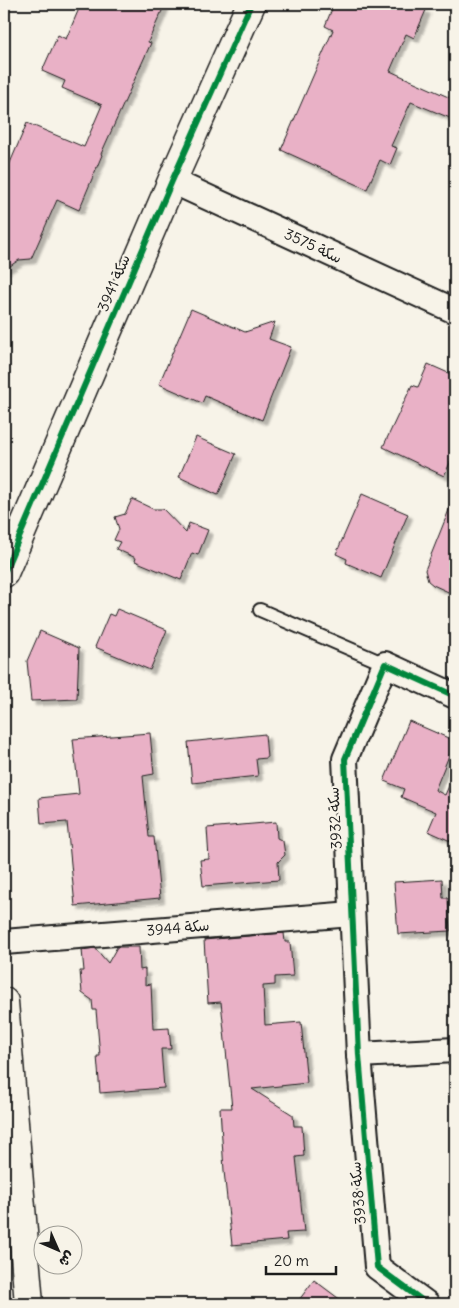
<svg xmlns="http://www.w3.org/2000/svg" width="459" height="1308" viewBox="0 0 459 1308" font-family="Delius,'Playpen Sans Arabic',sans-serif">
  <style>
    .building { fill: #e9b1c6; stroke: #1c1c1c; filter: url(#shadow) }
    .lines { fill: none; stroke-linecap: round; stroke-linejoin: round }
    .service-casing { stroke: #1c1c1c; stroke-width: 16 }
    .minor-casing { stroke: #1c1c1c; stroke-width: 28 }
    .tertiary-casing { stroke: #1c1c1c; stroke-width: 31 }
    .service { stroke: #f7f3e8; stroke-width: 12 }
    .minor { stroke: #f7f3e8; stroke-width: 24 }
    .tertiary { stroke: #f7f3e8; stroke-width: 28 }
    .cycleway-casing { stroke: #f7f3e8; stroke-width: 9 }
    .cycleway { stroke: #00873e; stroke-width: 6 }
    .labels { text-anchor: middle; stroke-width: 4.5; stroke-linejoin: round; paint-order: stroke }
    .street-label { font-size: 15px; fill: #1c1c1c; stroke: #f7f3e8 }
  </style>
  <defs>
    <filter id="shadow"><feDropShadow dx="4.5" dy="4.5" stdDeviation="1" flood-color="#0004"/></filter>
  </defs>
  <rect width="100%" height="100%" fill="#f7f3e8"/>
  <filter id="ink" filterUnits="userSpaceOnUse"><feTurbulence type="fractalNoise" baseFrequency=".02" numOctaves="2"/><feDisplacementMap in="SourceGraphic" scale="10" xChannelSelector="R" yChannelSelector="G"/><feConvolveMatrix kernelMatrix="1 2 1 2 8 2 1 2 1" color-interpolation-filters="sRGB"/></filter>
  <g filter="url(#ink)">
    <g class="building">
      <path d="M 81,4 L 165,4 L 148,42 L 151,43 L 101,154 L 102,155 L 79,210 L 57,200 L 31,259 L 19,260 L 4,270 L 4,177 L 27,123 L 84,147 L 102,105 L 62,88 L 65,81 L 42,71 L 58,35 L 66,39 Z"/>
      <path d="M 334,4 L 410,4 L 426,10 L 414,38 L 406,34 L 390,71 L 455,100 L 455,120 L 411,102 L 391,146 L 397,148 L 390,165 L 380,160 L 367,189 L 281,150 L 333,30 L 325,26 Z"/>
      <path d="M 191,309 L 245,332 L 275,322 L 269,339 L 291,347 L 262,420 L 205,396 L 202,403 L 159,384 Z"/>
      <path d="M 428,364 L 455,376 L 455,452 L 444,476 L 383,447 L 412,385 L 418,387 Z"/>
      <path d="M 196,437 L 236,454 L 218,495 L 179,477 Z"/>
      <path d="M 362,494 L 408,514 L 381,578 L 346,563 L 347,559 L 336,554 Z"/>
      <path d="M 455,495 L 455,595 L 433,585 L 428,581 L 425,570 Z"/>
      <path d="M 132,499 L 153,509 L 163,509 L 186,533 L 189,523 L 208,530 L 198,555 L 192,553 L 181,580 L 135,561 L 136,558 L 116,549 L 120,542 L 114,540 L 119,529 L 115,517 L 125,514 Z"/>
      <path d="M 117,609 L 167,630 L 150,670 L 95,647 L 109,614 L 114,616 Z"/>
      <path d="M 40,631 L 79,648 L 77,699 L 31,701 L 27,661 Z"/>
      <path d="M 409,721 L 455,741 L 435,790 L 445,795 L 455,772 L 455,843 L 428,831 L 436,812 L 401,797 L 404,789 L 384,781 Z"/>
      <path d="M 150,733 L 154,774 L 143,776 L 149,837 L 154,837 L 160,898 L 75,906 L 67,822 L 41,824 L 39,798 L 79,794 L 73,739 Z"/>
      <path d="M 265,734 L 267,758 L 256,759 L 258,776 L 192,783 L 188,742 Z"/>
      <path d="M 276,822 L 277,838 L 283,841 L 285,855 L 278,862 L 279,880 L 203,886 L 200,860 L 209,859 L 207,828 Z"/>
      <path d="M 442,879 L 443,898 L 448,898 L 450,931 L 398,934 L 394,882 Z"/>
      <path d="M 284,933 L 285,942 L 290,942 L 293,976 L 275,977 L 275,985 L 263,986 L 265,1025 L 301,1022 L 307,1083 L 252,1089 L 293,1115 L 294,1126 L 302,1126 L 304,1156 L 296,1157 L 304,1232 L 286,1233 L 287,1240 L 232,1245 L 224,1171 L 220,1108 L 232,1108 L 221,1002 L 208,1003 L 204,940 Z"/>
      <path d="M 117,947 L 139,947 L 140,970 L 145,969 L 145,985 L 151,984 L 153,1029 L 169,1028 L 171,1049 L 161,1049 L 164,1088 L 100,1093 L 97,1056 L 100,1056 L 96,1010 L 93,1010 L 92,1000 L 82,993 L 80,971 L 84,971 L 82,950 L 95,948 L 108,963 Z"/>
      <path d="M 314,1280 L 346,1304 L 296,1304 Z"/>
    </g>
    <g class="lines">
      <defs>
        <path id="service" d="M 260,610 L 385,664"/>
        <g id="minor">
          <path d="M 172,181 L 455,311"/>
          <path d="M 4,942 L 352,914"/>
          <path d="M 359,1055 L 455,1050"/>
          <path d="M 427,1304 L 377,1267 L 359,1055 L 345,759 L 385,664 L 455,696"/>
        </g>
        <g id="tertiary">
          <path d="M 4,573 L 172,181 L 251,4"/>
          <path d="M 4,1002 L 29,1304"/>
        </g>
      </defs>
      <use href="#service" class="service-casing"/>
      <use href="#minor" class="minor-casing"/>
      <use href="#tertiary" class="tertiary-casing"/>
      <use href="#service" class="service"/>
      <use href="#minor" class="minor"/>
      <use href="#tertiary" class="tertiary"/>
      <defs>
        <g id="cycleway">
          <path d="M 4,573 L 172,181 L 251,4"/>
          <path d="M 427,1304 L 377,1267 L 359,1055 L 345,759 L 385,664 L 455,696"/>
        </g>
      </defs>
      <use href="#cycleway" class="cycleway-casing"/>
      <use href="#cycleway" class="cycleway"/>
    </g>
  </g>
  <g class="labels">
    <g class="street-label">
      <text transform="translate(313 246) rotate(25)" y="5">سكة 3575</text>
      <text transform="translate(114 283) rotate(-67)" y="5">سكة 3941</text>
      <text transform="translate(335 818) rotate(-93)" y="5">سكة 3932</text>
      <text transform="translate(178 928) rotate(-5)" y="5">سكة 3944</text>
      <text transform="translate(358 1193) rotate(-95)" y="5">سكة 3938</text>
    </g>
  </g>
  <rect width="459" height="1308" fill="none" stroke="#f7f3e8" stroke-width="20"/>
  <rect x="10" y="10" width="439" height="1288" fill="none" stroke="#1c1c1c" stroke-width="2" filter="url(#ink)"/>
  <g transform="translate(58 1250) rotate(135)"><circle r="24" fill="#f7f3e8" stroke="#9f9d96"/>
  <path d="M0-4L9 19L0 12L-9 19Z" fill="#1c1c1c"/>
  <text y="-8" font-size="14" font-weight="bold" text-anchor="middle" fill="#1c1c1c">ش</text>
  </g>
  <path d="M266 1266v8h70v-8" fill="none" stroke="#1c1c1c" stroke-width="2.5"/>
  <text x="274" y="1266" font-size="15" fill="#1c1c1c" stroke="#f7f3e8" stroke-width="4" paint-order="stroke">20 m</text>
</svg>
